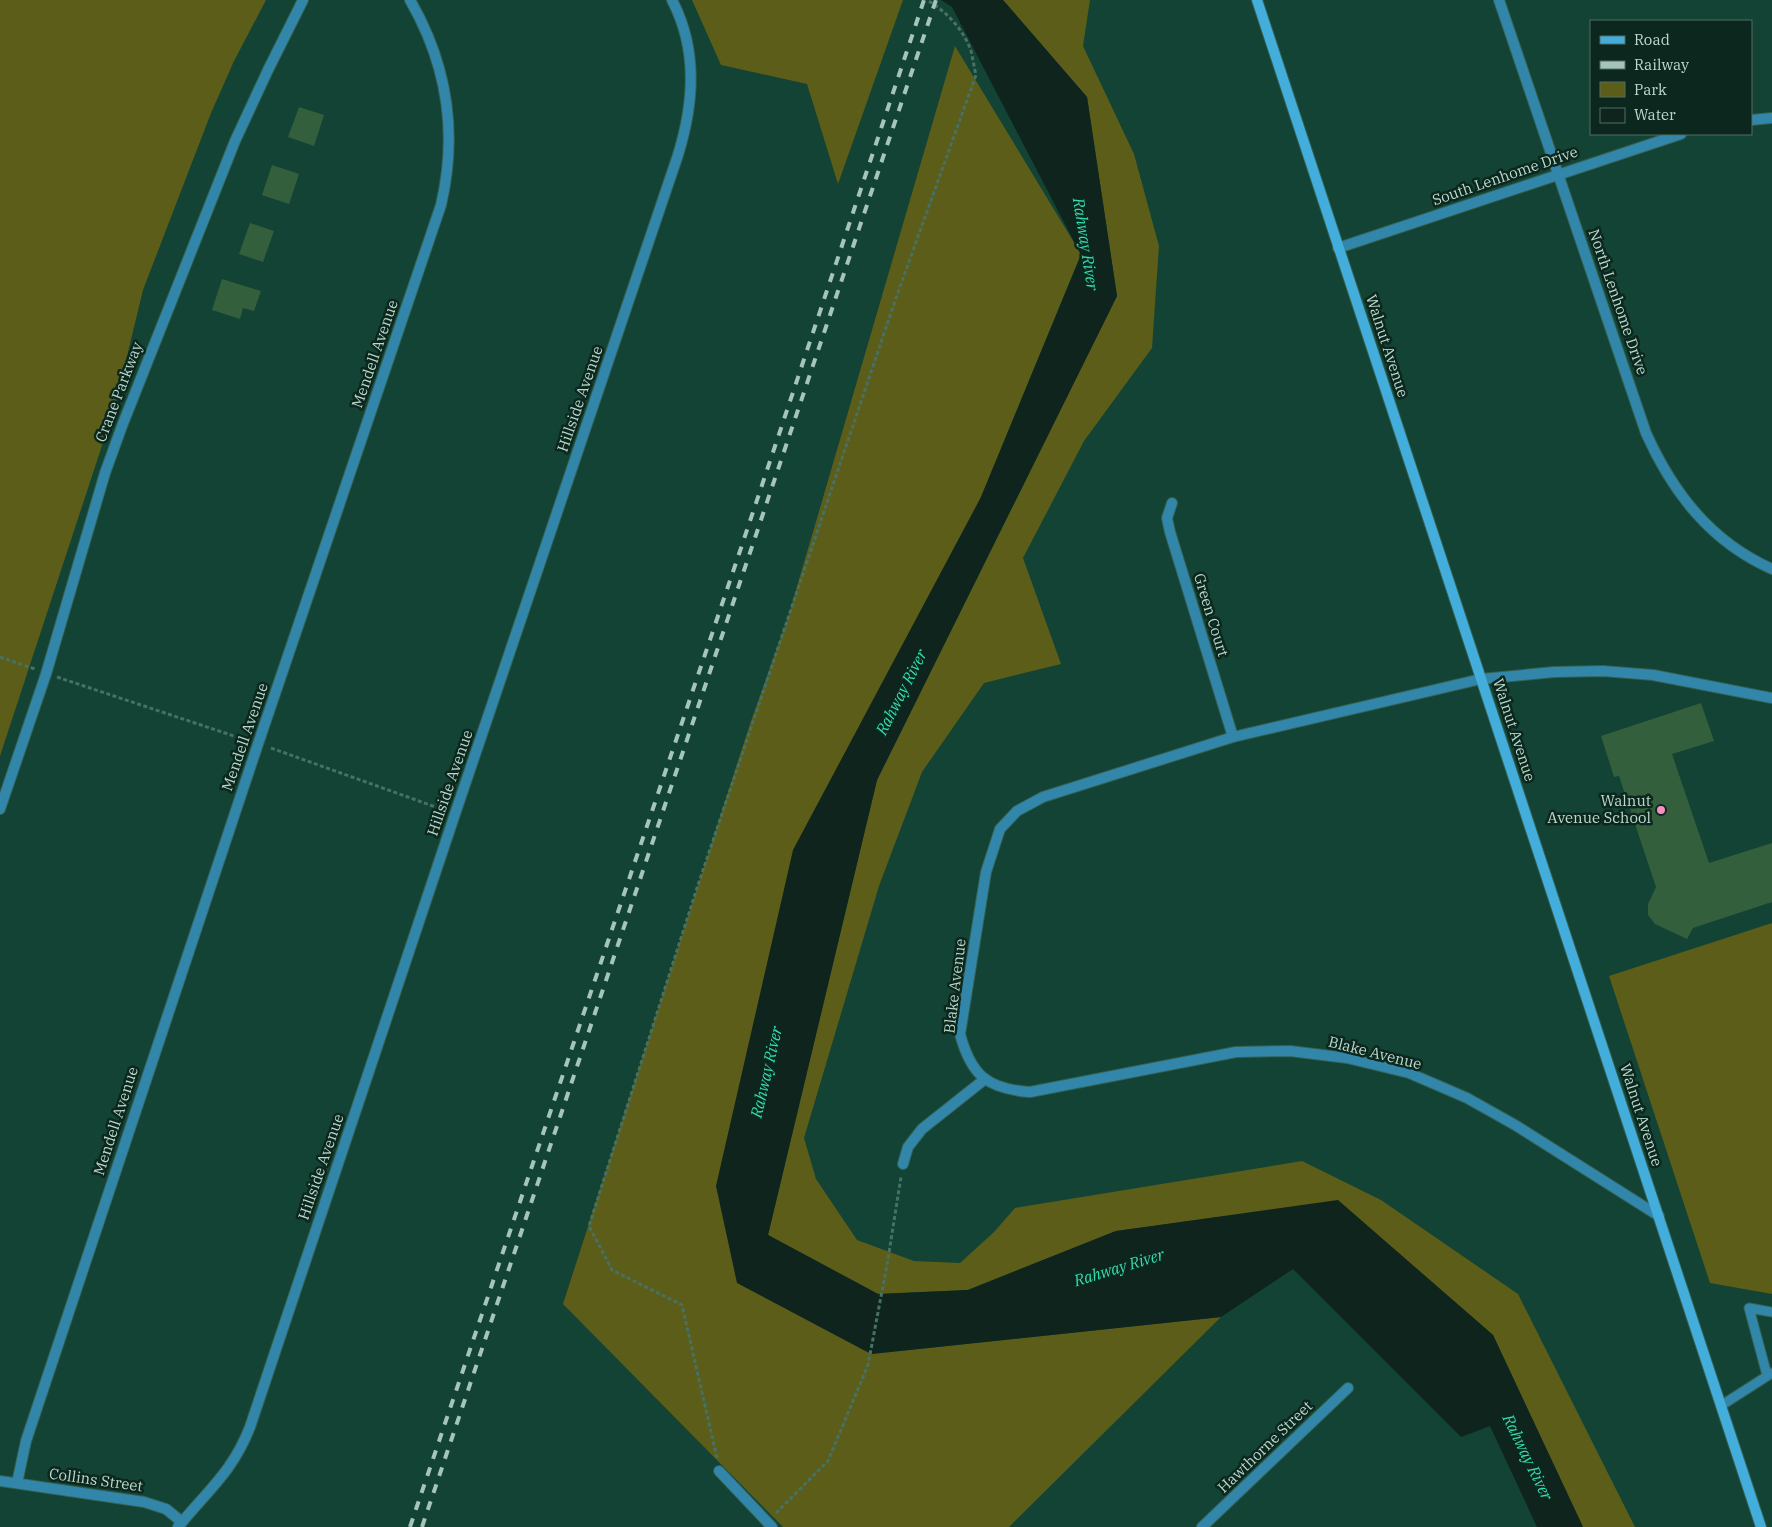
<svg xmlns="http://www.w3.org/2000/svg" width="1772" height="1527" viewBox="0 0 1772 1527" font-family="'IBM Plex Serif',serif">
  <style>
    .green { fill: #5c5d19 }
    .water { fill: #0e241d }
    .building { fill: #335f3d }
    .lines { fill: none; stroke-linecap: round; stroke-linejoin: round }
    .lane-casing { stroke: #346153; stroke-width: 11 }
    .street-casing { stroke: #346153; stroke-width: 12 }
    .secondary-casing { stroke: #346153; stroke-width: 12 }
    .path { stroke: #467164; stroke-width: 3; stroke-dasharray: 4 2.5; stroke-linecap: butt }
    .lane { stroke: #3286aa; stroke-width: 9 }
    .street { stroke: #3286aa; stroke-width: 10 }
    .secondary { stroke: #43aedb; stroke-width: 10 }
    .rail { stroke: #a5c5b9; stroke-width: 4; stroke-dasharray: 9 9; stroke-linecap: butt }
    .poi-dot { fill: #fb8fc4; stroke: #0c271e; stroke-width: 2 }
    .labels { text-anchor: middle; stroke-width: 5; stroke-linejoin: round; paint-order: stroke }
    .street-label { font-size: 15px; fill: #bbd9cd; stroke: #0c271e }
    .poi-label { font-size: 15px; fill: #bbd9cd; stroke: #0c271e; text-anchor: end }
    .water-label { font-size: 16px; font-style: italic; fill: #37ddb0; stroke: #0c271e }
  </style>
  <rect width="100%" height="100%" fill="#124335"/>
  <g class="green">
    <path d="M 0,0 L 266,0 L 234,61 L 211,113 L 143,290 L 115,406 L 0,756 Z"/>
    <path d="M 692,0 L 903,0 L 838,184 L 807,84 L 721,65 Z"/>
    <path d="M 1003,0 L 1090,0 L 1083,46 L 1134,154 L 1159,246 L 1152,348 L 1084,441 L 1023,558 L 1061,664 L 984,683 L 922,772 L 879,886 L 804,1138 L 816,1179 L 857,1240 L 914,1261 L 960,1263 L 994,1232 L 1015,1208 L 1302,1161 L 1381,1200 L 1518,1294 L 1635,1527 L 1583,1527 L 1493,1335 L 1338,1201 L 1116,1231 L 968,1290 L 878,1294 L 768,1235 L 877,780 L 1117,296 L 1087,97 Z"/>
    <path d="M 955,46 L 1081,254 L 981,497 L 716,1187 L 871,1354 L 1221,1317 L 1009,1527 L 783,1527 L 563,1304 L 750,724 L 789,614 Z"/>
    <path d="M 1772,923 L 1772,1294 L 1710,1283 L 1609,976 Z"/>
  </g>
  <path class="water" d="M 941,0 L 1003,0 L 1087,97 L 1117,296 L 877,780 L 768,1235 L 878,1294 L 968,1290 L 1116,1231 L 1338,1200 L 1493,1335 L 1583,1527 L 1537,1527 L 1490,1426 L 1461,1437 L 1293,1269 L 1221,1317 L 871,1354 L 737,1283 L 716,1186 L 793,850 L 981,497 L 1081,255 L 952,7 Z"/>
  <g class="building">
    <path d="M 299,107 L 324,115 L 314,146 L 288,137 Z"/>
    <path d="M 272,165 L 299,174 L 289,204 L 262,195 Z"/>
    <path d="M 250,223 L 274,231 L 263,262 L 239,254 Z"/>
    <path d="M 222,279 L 261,291 L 254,311 L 243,308 L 240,319 L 212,310 Z"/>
    <path d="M 1701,703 L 1714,741 L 1672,754 L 1709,863 L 1772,843 L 1772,902 L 1693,928 L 1687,939 L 1655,924 L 1648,915 L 1648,904 L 1656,887 L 1619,776 L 1614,777 L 1601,736 Z"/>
  </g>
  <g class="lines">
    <defs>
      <g id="lane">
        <path d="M 1767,1375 L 1749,1308 L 1772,1312"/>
        <path d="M 1722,1405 L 1772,1373"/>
      </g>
      <g id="street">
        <path d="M 1499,0 L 1646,433 C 1673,493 1711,542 1772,569"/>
        <path d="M 1751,120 L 1772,118"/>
        <path d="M 1338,248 L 1681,134"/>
        <path d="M 1172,503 L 1167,518 L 1170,532 L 1233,737"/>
        <path d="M 0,809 L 46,674 L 105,473 L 122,426 L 235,141 L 268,70 L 303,0"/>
        <path d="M 903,1164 L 908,1147 L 922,1129 L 985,1079"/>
        <path d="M 1659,1216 L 1515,1125 L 1467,1098 L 1409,1073 L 1347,1058 L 1290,1051 L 1236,1052 L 1030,1092 C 987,1089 971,1075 960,1034 L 986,872 L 1000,829 L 1017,811 L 1043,797 L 1233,737 L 1481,679 L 1554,672 L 1603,671 L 1653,675 L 1772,698"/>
        <path d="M 719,1471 L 772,1527"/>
        <path d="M 0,1481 L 144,1502 L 166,1509 L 182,1522"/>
        <path d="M 17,1483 L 26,1441 L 258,744 L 441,205 C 458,132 447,64 410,0"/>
        <path d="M 178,1527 C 207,1491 232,1473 250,1427 L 455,814 L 678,155 C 694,103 698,50 672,0"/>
        <path d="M 1202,1527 L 1348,1388"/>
      </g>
      <path id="secondary" d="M 1257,0 L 1761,1527"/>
    </defs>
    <use href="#lane" class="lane-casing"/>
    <use href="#street" class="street-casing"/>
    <use href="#secondary" class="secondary-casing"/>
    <g class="path">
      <path d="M 0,657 L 35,669"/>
      <path d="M 57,677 L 246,740"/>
      <path d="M 271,748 L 444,810"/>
      <path d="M 717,1458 L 682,1305 L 612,1270 L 589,1226 L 697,888 L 896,298 L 976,75 C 974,67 973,59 971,51 C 964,30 946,11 927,0"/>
      <path d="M 776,1513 L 828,1461 L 868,1365 L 887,1265 L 901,1177"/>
    </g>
    <use href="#lane" class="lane"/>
    <use href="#street" class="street"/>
    <use href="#secondary" class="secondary"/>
    <g class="rail">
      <path d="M 410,1527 L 740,551 L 924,0"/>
      <path d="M 422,1527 L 936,0"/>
    </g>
  </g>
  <circle class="poi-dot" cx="1661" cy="810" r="5"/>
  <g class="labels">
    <g class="street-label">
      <text transform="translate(1505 176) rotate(-19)" y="5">South Lenhome Drive</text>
      <text transform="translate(1618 302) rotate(71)" y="5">North Lenhome Drive</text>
      <text transform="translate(1387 346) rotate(72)" y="5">Walnut Avenue</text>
      <text transform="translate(375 354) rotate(-71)" y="5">Mendell Avenue</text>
      <text transform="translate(119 392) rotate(-69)" y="5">Crane Parkway</text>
      <text transform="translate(580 399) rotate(-71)" y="5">Hillside Avenue</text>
      <text transform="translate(1211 615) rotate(73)" y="5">Green Court</text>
      <text transform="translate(1514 730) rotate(72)" y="5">Walnut Avenue</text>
      <text transform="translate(245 737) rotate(-71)" y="5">Mendell Avenue</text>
      <text transform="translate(450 783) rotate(-71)" y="5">Hillside Avenue</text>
      <text transform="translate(955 986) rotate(-83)" y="5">Blake Avenue</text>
      <text transform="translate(1375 1053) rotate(14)" y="5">Blake Avenue</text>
      <text transform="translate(1641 1115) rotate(72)" y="5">Walnut Avenue</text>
      <text transform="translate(116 1121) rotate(-72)" y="5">Mendell Avenue</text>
      <text transform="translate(321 1167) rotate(-71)" y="5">Hillside Avenue</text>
      <text transform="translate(1265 1447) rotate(-44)" y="5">Hawthorne Street</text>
      <text transform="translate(96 1480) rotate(8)" y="5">Collins Street</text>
    </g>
    <g class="poi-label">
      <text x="1651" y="806">Walnut<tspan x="1651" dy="17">Avenue School</tspan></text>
    </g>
    <g class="water-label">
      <text transform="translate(1086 244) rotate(81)" y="6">Rahway River</text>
      <text transform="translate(901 692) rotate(-63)" y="6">Rahway River</text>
      <text transform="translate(766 1072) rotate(-77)" y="6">Rahway River</text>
      <text transform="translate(1119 1267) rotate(-17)" y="6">Rahway River</text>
      <text transform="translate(1528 1457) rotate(64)" y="6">Rahway River</text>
    </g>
  </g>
  <rect x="1590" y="20" width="162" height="115" fill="#0c271e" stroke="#526e64"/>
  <rect x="1600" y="36" width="25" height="8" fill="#43aedb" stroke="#526e64"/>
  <text x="1634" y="45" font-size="15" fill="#bbd9cd">Road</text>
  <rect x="1600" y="61" width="25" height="8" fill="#a5c5b9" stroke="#526e64"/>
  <text x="1634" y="70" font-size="15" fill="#bbd9cd">Railway</text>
  <rect x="1600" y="82" width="25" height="15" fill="#5c5d19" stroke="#526e64"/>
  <text x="1634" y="95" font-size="15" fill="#bbd9cd">Park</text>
  <rect x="1600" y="108" width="25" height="15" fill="#0e241d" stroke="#526e64"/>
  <text x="1634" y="120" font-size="15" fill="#bbd9cd">Water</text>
</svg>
